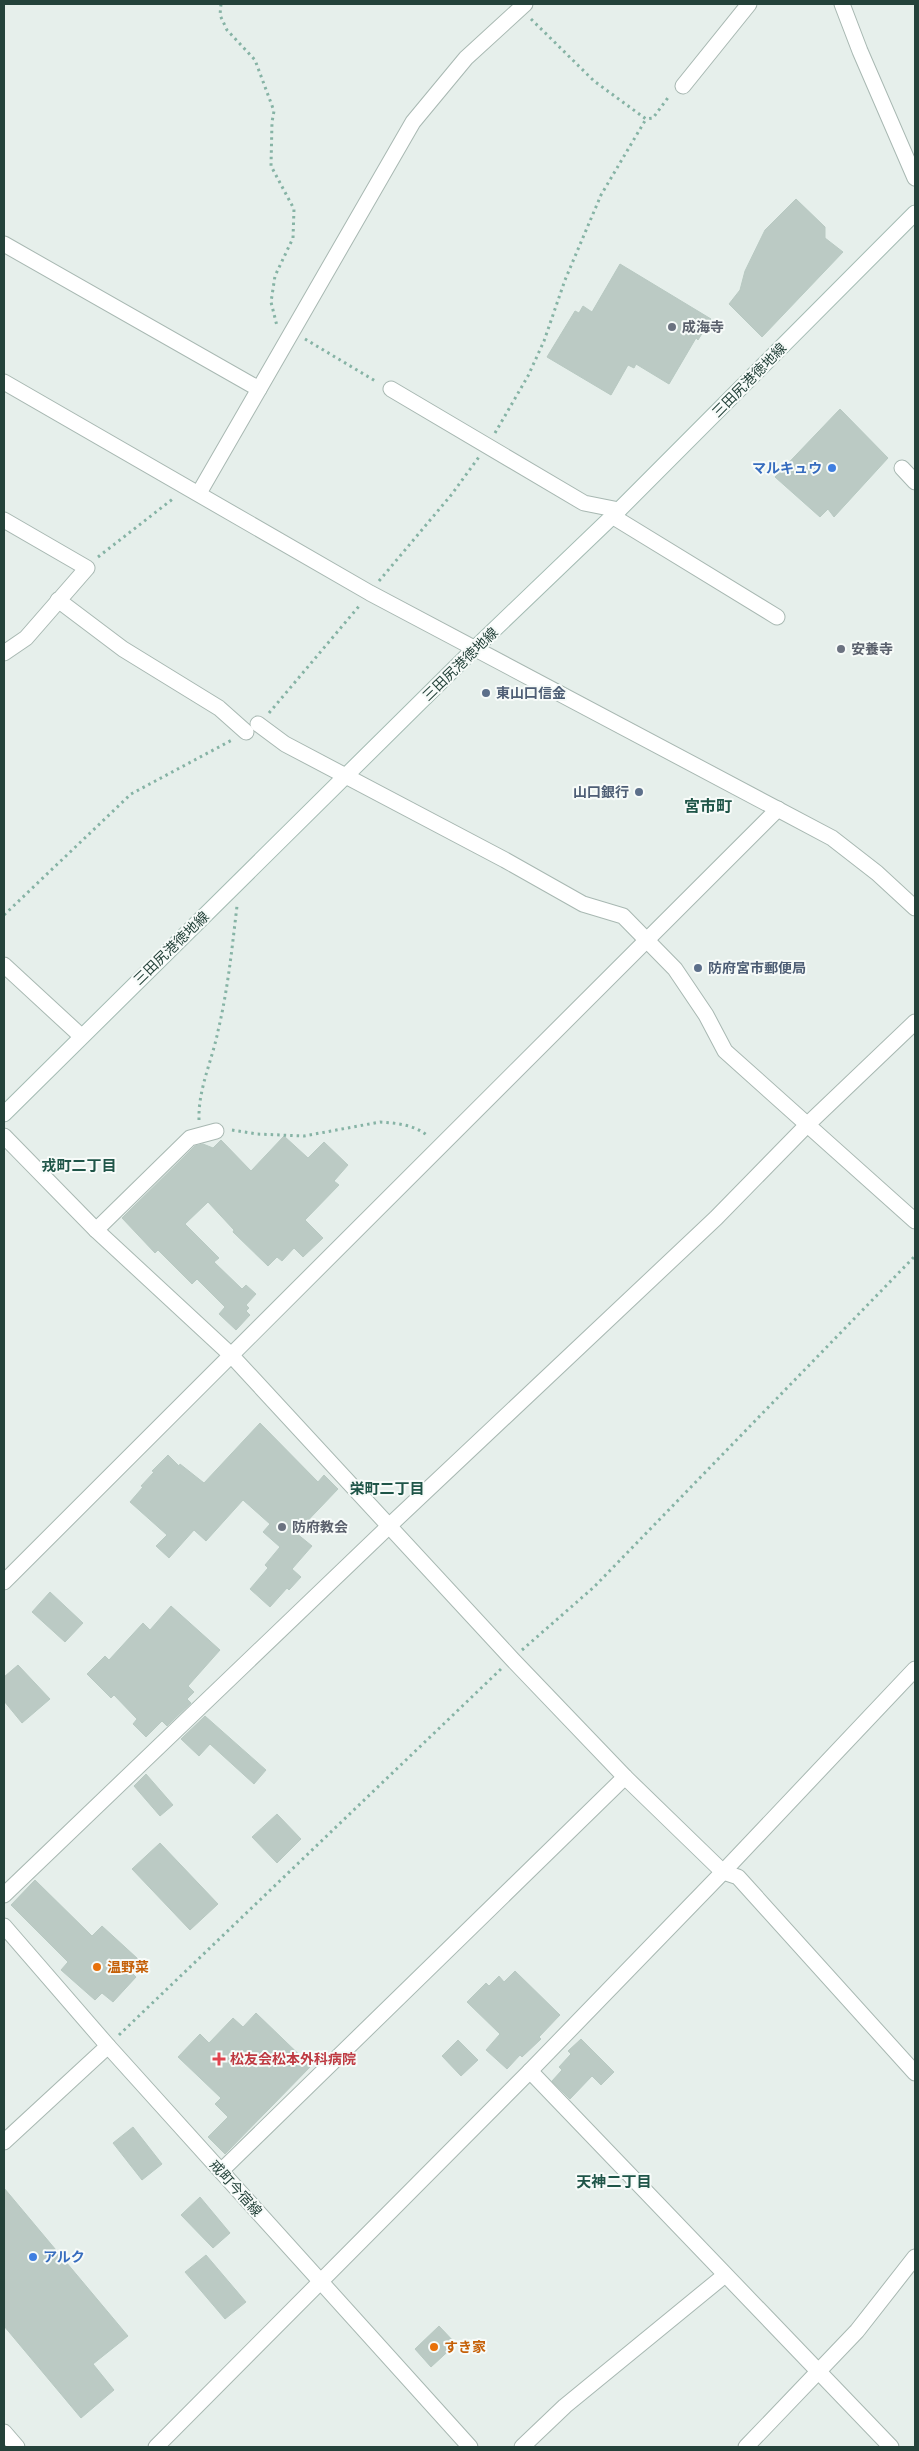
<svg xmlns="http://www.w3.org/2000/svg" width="919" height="2451" viewBox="0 0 919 2451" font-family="'DM Sans','Noto Sans JP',sans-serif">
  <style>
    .building { fill: #bbcac4; stroke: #b8c9c2 }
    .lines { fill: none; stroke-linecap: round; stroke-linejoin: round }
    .minor-casing { stroke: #a8b8b2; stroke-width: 17 }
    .tertiary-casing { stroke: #a8b8b2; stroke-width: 17 }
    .secondary-casing { stroke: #a4bbb3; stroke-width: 17 }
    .path { stroke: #86b3a5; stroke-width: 3; stroke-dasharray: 2.5 4; stroke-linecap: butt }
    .minor { stroke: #fff; stroke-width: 15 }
    .tertiary { stroke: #fff; stroke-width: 15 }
    .secondary { stroke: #fff; stroke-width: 15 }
    .worship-dot { fill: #6b7280; stroke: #f7fbf9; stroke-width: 2 }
    .shop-dot { fill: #3f7fe0; stroke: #f7fbf9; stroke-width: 2 }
    .service-dot { fill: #5c6f8a; stroke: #f7fbf9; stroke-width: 2 }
    .food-dot { fill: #e8710a; stroke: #f7fbf9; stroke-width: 2 }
    .health-dot { fill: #e0444e; stroke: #f7fbf9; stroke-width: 2 }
    .labels { text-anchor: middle; stroke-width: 4; stroke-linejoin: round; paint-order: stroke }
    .worship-label { font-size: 14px; font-weight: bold; fill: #5b616d; stroke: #f7fbf9; text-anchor: start }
    .street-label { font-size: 14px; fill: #24423a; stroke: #f7fbf9 }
    .shop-label { font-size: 14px; font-weight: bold; fill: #366cbe; stroke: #f7fbf9; text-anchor: end }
    .service-label { font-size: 14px; font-weight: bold; fill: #4e5e75; stroke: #f7fbf9; text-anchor: start }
    .food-label { font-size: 14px; font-weight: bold; fill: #c56008; stroke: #f7fbf9; text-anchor: start }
    .health-label { font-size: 14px; font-weight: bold; fill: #be3a42; stroke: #f7fbf9; text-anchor: start }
    .neighbourhood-label { font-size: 15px; font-weight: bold; fill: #1f5548; stroke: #f7fbf9 }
    .quarter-label { font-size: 16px; font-weight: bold; fill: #1f5548; stroke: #f7fbf9 }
  </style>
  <rect width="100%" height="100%" fill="#e6efeb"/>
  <g class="building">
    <path d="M 796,199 L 825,227 L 825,238 L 843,252 L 762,337 L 729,304 L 740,290 L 745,271 L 765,230 Z"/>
    <path d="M 620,264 L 711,319 L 698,340 L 696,338 L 669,384 L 636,364 L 634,368 L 628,365 L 611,395 L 547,357 L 575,311 L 579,313 L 583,306 L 592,312 Z"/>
    <path d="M 840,409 L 888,458 L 834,517 L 828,509 L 820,517 L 775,477 Z"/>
    <path d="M 284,1136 L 308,1158 L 324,1142 L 348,1165 L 334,1181 L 339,1185 L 305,1220 L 323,1238 L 303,1257 L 294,1248 L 282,1261 L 277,1257 L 268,1266 L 233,1232 L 234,1230 L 208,1202 L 185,1224 L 219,1258 L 214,1262 L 242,1289 L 246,1285 L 256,1294 L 246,1305 L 249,1308 L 246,1311 L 250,1315 L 236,1330 L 219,1314 L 225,1307 L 197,1279 L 192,1284 L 158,1250 L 155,1253 L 122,1218 L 195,1146 L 203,1144 L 213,1148 L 221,1140 L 251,1171 Z"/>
    <path d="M 260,1423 L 318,1482 L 324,1475 L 338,1489 L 296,1533 L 312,1546 L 292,1569 L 301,1577 L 289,1590 L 287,1588 L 270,1607 L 250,1589 L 268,1568 L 265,1565 L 280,1547 L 263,1532 L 270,1524 L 243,1500 L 206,1541 L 194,1530 L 169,1558 L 156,1546 L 167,1535 L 130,1502 L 143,1487 L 141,1486 L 154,1472 L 152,1471 L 168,1455 L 179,1466 L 180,1464 L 204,1483 Z"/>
    <path d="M 50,1592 L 83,1623 L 65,1642 L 32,1612 Z"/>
    <path d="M 171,1606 L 220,1650 L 188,1686 L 194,1692 L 187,1699 L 191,1703 L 167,1726 L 162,1721 L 146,1737 L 133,1724 L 137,1719 L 114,1695 L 111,1698 L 87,1674 L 105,1656 L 109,1660 L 143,1623 L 150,1630 Z"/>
    <path d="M 18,1665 L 50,1699 L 22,1723 L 4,1701 L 4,1677 Z"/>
    <path d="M 205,1716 L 266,1770 L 254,1784 L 210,1744 L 199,1756 L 181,1739 Z"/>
    <path d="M 146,1774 L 173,1805 L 160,1816 L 134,1786 Z"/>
    <path d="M 277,1814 L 301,1839 L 277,1863 L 252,1837 Z"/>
    <path d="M 160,1843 L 218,1904 L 190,1930 L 132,1869 Z"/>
    <path d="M 35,1880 L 92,1936 L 102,1926 L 138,1959 L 128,1969 L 136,1977 L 113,2002 L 102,1993 L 95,2000 L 61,1970 L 68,1962 L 11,1905 Z"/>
    <path d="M 515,1971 L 560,2015 L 539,2037 L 541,2039 L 522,2057 L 520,2055 L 507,2069 L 486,2050 L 500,2034 L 467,2002 L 486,1983 L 489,1986 L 499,1976 L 504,1982 Z"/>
    <path d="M 256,2013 L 311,2066 L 225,2154 L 208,2137 L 228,2117 L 215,2104 L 221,2098 L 178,2057 L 200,2034 L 209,2043 L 233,2018 L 243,2027 Z"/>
    <path d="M 581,2039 L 614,2072 L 601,2085 L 592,2076 L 570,2099 L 552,2081 L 562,2070 L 559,2067 L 571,2054 L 568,2051 Z"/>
    <path d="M 458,2040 L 478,2060 L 461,2076 L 442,2056 Z"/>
    <path d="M 133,2127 L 162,2164 L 142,2180 L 113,2143 Z"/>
    <path d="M 4,2188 L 128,2336 L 93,2364 L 114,2390 L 81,2418 L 4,2326 Z"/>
    <path d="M 200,2197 L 230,2233 L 213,2248 L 181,2215 Z"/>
    <path d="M 206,2255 L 246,2302 L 225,2319 L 185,2272 Z"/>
    <path d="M 439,2326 L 456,2344 L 431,2367 L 415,2349 Z"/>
  </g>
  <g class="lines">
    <defs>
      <g id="minor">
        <path d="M 842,4 L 860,51 L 915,178"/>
        <path d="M 683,86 L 749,4"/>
        <path d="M 4,244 L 259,389"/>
        <path d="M 391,389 L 584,503 L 619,510"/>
        <path d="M 902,468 L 915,482"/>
        <path d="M 199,493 L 413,122 L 466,58 L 525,4"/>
        <path d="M 612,516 L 777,617"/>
        <path d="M 4,520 L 87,568 L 26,638 L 4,653"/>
        <path d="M 58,600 L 123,649 L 219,708 L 246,732"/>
        <path d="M 258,724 L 285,744 L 505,860 L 583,904 L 623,916 L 675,969 L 706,1015 L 725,1051 L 915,1221"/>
        <path d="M 4,1136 L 96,1230 L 231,1355 L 512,1659 L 625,1777 L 723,1872 L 738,1877 L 915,2073"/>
        <path d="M 96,1230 L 190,1138 L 216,1131"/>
        <path d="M 4,1895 L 388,1527 L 716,1218 L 807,1125 L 915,1022"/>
        <path d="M 530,2071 L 891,2447"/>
        <path d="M 4,2142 L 108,2046"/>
        <path d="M 221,2171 L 625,1777"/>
        <path d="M 4,2432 L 17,2447"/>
        <path d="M 156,2447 L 530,2071 L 723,1872 L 915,1669"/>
        <path d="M 522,2447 L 565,2406 L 725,2275"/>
      </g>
      <g id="tertiary">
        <path d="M 4,382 L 370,593 L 832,838 L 877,873 L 915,908"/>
        <path d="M 4,965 L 81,1036"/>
        <path d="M 4,1582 L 778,809"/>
        <path d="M 4,1926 L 108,2046 L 470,2447"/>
        <path d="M 746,2447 L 857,2331 L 915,2257"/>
      </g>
      <path id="secondary" d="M 4,1114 L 474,649 L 619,510 L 915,213"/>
    </defs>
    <use href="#minor" class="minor-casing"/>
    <use href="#tertiary" class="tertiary-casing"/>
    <use href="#secondary" class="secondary-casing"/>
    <g class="path">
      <path d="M 221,4 L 220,15 L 227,30 L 255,60 L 274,111 L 272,122 L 271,166 L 294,209 L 293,238 L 275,276 L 271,302 L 277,326"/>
      <path d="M 531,19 L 594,81 L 646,119 L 653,118 L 670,95"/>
      <path d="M 305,339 L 377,382"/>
      <path d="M 495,433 L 528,376 L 544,341 L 565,280 L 601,195 L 646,119"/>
      <path d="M 98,557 L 174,498"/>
      <path d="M 379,581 L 452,494 L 479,457"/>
      <path d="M 269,713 L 360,605"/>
      <path d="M 4,915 L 131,794 L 232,740"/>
      <path d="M 199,1120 C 198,1089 212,1061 218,1031 C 228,989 232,948 237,906"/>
      <path d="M 232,1130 L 257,1134 L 304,1136 L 380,1122 C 397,1123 415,1125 428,1136"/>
      <path d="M 522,1650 L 594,1587 L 915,1256"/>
      <path d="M 119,2035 L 501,1669"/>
    </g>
    <use href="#minor" class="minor"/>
    <use href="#tertiary" class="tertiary"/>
    <use href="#secondary" class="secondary"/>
  </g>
  <g class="worship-dot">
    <circle cx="672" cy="327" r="5"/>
    <circle cx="841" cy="649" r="5"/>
    <circle cx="282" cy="1527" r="5"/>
  </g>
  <g class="shop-dot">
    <circle cx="832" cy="468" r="5"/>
    <circle cx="33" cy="2257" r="5"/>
  </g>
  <g class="service-dot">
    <circle cx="486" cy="693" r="5"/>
    <circle cx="639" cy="792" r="5"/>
    <circle cx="698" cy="968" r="5"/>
  </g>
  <g class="food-dot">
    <circle cx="97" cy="1967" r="5"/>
    <circle cx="434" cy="2347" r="5"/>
  </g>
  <path class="health-dot" d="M216.5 2051.5h5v5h5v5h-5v5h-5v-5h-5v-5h5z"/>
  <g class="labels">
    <g class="worship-label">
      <text x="682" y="332">成海寺</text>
      <text x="851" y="654">安養寺</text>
      <text x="292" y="1532">防府教会</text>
    </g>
    <g class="street-label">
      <text transform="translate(749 380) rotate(-45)" y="5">三田尻港徳地線</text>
      <text transform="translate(460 664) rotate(-44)" y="5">三田尻港徳地線</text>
      <text transform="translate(171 948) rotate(-44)" y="5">三田尻港徳地線</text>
      <text transform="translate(236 2188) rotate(48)" y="5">戒町今宿線</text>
    </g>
    <g class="shop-label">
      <text x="822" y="473">マルキュウ</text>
      <text x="43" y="2262" text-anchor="start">アルク</text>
    </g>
    <g class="service-label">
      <text x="496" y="698">東山口信金</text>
      <text x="629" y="797" text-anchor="end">山口銀行</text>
      <text x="708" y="973">防府宮市郵便局</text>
    </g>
    <g class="food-label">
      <text x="107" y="1972">温野菜</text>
      <text x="444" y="2352">すき家</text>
    </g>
    <g class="health-label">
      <text x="230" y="2064">松友会松本外科病院</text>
    </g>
    <g class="neighbourhood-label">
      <text x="79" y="1171">戎町二丁目</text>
      <text x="387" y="1494">栄町二丁目</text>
      <text x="614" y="2187">天神二丁目</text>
    </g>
    <g class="quarter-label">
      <text x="708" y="812">宮市町</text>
    </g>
  </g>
  <rect width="919" height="2451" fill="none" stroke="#24423a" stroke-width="10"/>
</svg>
